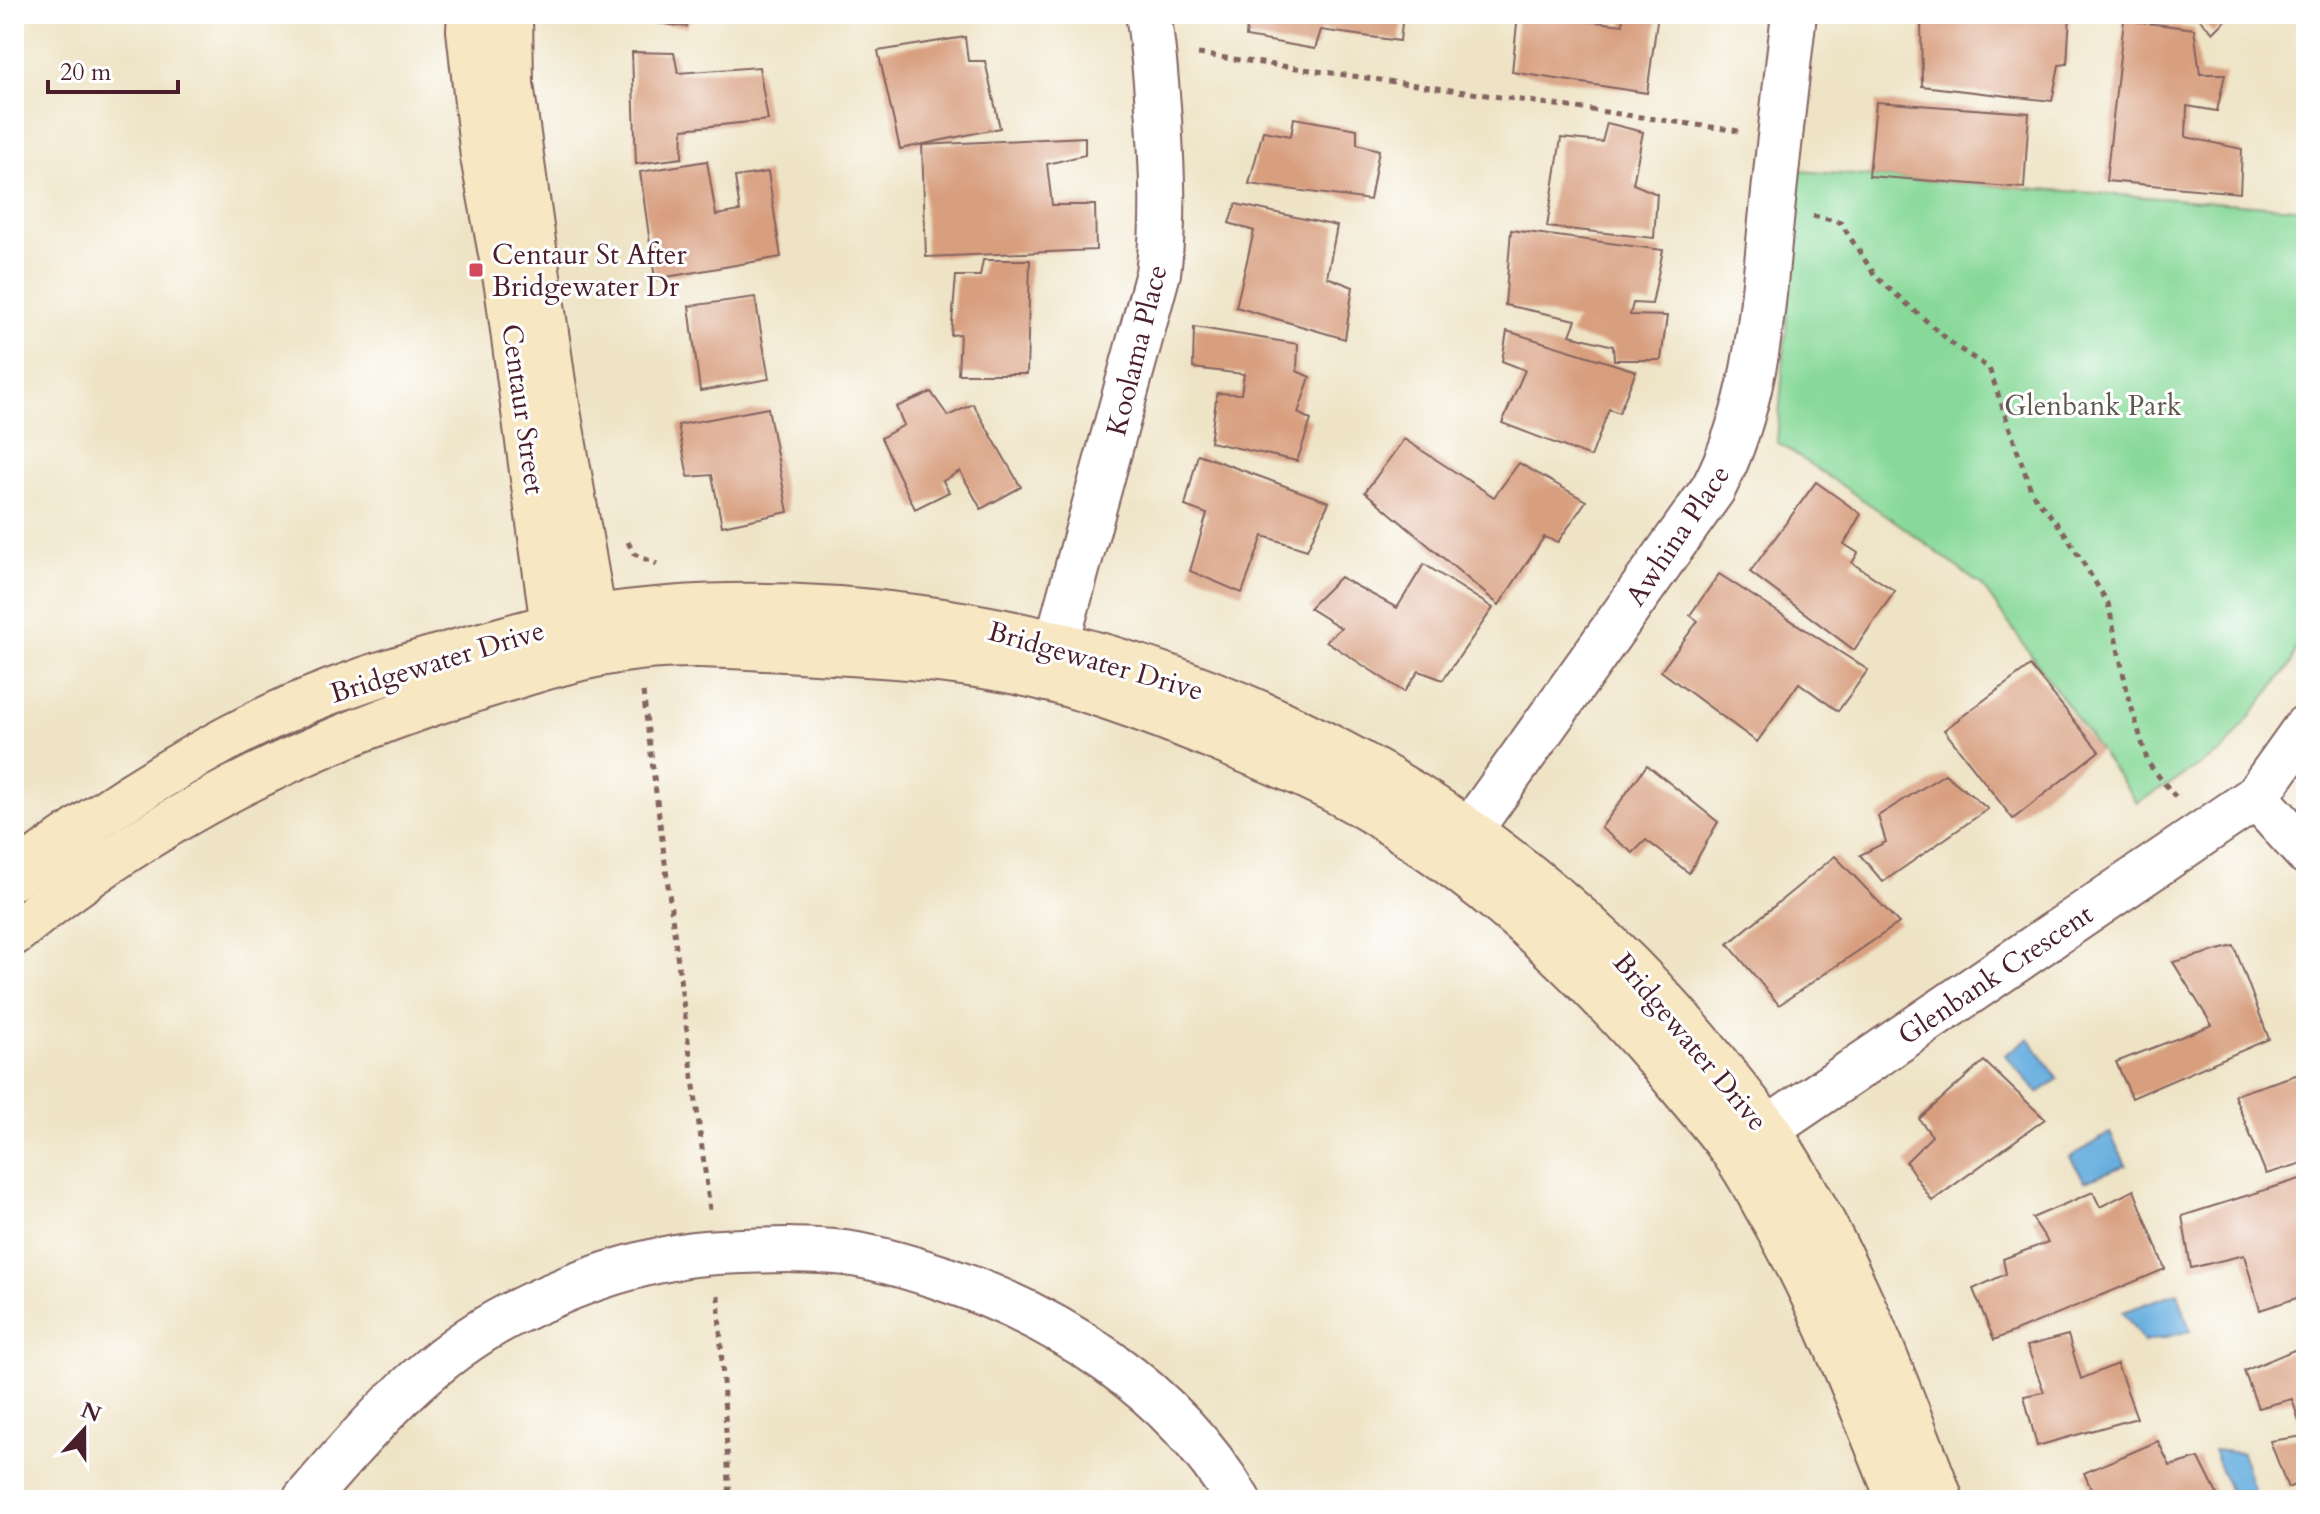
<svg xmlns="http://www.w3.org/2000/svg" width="2320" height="1514" viewBox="0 0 2320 1514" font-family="Cardo,serif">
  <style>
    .green { fill: #88d999; stroke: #697c62; stroke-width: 2 }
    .water { fill: #68afdf; stroke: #596785; stroke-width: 2 }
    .building { fill: #d89f7f }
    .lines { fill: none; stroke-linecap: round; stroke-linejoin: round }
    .street-casing { stroke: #836461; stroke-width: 48 }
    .secondary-casing { stroke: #836461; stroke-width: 48 }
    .path { stroke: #836461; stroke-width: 5; stroke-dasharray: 6 6; stroke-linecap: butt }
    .street { stroke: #fff; stroke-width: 44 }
    .secondary { stroke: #f7e8c3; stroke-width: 44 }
    .poi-dot { fill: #d1495b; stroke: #fff; stroke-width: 3 }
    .labels { text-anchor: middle; stroke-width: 6; stroke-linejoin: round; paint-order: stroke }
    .poi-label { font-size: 28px; fill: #4a1f2b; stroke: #fff; text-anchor: start }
    .street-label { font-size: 28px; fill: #4a1f2b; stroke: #fff }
    .park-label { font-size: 28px; fill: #5d574c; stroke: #fff }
  </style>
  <rect width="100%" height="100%" fill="#fff"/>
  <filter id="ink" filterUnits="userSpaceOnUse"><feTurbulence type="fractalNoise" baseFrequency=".0125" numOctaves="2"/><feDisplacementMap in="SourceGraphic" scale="16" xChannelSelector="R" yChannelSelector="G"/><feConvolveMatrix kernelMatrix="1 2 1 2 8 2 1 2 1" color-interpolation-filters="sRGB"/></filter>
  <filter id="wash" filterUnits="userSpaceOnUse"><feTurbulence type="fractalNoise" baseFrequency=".006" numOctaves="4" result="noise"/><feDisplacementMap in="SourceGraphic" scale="32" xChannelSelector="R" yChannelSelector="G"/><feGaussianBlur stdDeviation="1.8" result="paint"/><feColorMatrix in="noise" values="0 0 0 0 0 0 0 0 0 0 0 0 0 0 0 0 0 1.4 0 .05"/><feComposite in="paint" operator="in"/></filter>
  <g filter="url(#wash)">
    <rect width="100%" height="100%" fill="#eee3c5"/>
    <path class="green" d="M 1799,171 L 2306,209 L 2306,617 L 2291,664 L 2223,751 L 2137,803 L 1982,586 L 1899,524 L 1777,442 Z"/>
    <g class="water">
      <path d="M 2029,1038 L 2058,1079 L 2038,1093 L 2005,1055 Z"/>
      <path d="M 2110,1133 L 2126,1165 L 2085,1181 L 2070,1157 Z"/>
      <path d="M 2178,1292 L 2190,1331 L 2144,1342 L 2123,1312 Z"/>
      <path d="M 2213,1450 L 2242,1453 L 2256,1500 L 2233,1500 Z"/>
    </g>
    <g id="blocks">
      <g class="building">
        <path d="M 617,14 L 692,14 L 687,27 L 617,18 Z"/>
        <path d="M 1248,14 L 1403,14 L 1400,41 L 1321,30 L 1315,49 L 1246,37 Z"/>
        <path d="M 1518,14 L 1623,25 L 1622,14 L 1658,14 L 1647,93 L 1512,72 Z"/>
        <path d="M 1996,14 L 2070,14 L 2067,64 L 2059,65 L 2052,101 L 1922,86 L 1921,20 L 1995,22 Z"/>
        <path d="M 2195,14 L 2232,14 L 2213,33 Z"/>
        <path d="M 2124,20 L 2194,29 L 2200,74 L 2225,74 L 2217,111 L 2187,106 L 2186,137 L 2242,149 L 2240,193 L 2106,181 Z"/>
        <path d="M 965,37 L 968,61 L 985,61 L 1000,128 L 900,149 L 878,51 Z"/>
        <path d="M 632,52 L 674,53 L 678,73 L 759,67 L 768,120 L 683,129 L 682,158 L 636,164 Z"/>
        <path d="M 1876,102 L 2029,113 L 2024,188 L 1869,176 Z"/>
        <path d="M 1294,118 L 1357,129 L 1357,144 L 1379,150 L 1370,200 L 1249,184 L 1263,131 L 1291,136 Z"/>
        <path d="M 1607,123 L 1643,132 L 1633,184 L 1657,194 L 1654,238 L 1547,227 L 1561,138 L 1602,142 Z"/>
        <path d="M 1085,137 L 1085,155 L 1047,164 L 1052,205 L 1095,205 L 1096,250 L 926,257 L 922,145 Z"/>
        <path d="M 707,161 L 716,215 L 740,211 L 735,177 L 768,172 L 781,257 L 655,279 L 640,172 Z"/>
        <path d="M 1236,204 L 1337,226 L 1327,277 L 1353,287 L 1345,339 L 1236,307 L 1254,231 L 1229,223 Z"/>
        <path d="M 1511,230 L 1663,250 L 1652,304 L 1633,303 L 1630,315 L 1667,316 L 1661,360 L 1614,360 L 1613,346 L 1570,335 L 1576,320 L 1505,305 Z"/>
        <path d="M 983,260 L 1030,260 L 1027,374 L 958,374 L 960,334 L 951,335 L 956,276 L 980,276 Z"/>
        <path d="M 755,297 L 769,379 L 700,391 L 689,306 Z"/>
        <path d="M 1194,327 L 1298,344 L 1297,371 L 1310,377 L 1298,413 L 1311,420 L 1297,461 L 1210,442 L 1217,393 L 1241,394 L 1244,374 L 1193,368 Z"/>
        <path d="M 1507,331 L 1636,371 L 1619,413 L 1609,409 L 1591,457 L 1502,423 L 1525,370 L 1502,361 Z"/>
        <path d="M 931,392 L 948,416 L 973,404 L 1021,487 L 981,509 L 960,471 L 943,481 L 949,492 L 915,509 L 881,438 L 904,425 L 896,407 Z"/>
        <path d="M 768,408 L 788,512 L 722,526 L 712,475 L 688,477 L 678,425 Z"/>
        <path d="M 1404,439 L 1494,497 L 1519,463 L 1586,501 L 1558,542 L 1544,537 L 1499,605 L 1365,492 Z"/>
        <path d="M 1198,454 L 1329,502 L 1307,550 L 1263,536 L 1242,593 L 1190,571 L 1207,514 L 1185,506 Z"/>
        <path d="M 1816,482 L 1861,514 L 1844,544 L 1858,553 L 1852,563 L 1895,591 L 1854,650 L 1750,572 Z"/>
        <path d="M 1424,564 L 1493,608 L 1443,680 L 1419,671 L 1404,692 L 1326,641 L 1341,628 L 1309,608 L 1340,577 L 1397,608 Z"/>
        <path d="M 1719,574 L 1868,670 L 1838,711 L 1799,683 L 1757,742 L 1661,671 L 1698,621 L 1690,615 Z"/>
        <path d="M 2030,666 L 2099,751 L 2013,819 L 1944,730 Z"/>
        <path d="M 1647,765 L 1718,822 L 1689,873 L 1646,840 L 1633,853 L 1601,828 Z"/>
        <path d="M 1945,774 L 1988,809 L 1883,882 L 1860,855 L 1886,842 L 1878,816 Z"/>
        <path d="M 1835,856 L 1899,923 L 1779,1005 L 1728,944 Z"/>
        <path d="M 2234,946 L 2269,1039 L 2132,1098 L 2116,1062 L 2212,1025 L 2173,962 Z"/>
        <path d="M 1984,1061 L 2045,1119 L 1932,1201 L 1906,1162 L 1932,1136 L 1919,1119 Z"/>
        <path d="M 2299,1074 L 2306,1085 L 2306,1162 L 2266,1174 L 2234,1095 Z"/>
        <path d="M 2306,1177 L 2306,1295 L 2260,1310 L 2244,1255 L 2191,1268 L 2182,1216 Z"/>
        <path d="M 2134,1190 L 2165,1269 L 1994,1340 L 1973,1289 L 2006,1274 L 2003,1259 L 2048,1242 L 2032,1218 L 2093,1192 L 2100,1207 Z"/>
        <path d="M 2068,1335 L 2081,1379 L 2117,1364 L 2137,1418 L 2037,1446 L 2024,1396 L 2044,1392 L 2027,1346 Z"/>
        <path d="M 2306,1345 L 2306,1480 L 2288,1488 L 2270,1441 L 2304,1436 L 2292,1399 L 2258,1408 L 2244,1371 Z"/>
        <path d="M 2158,1441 L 2170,1466 L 2199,1458 L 2220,1500 L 2096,1500 L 2084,1473 Z"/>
      </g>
    </g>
  </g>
  <g filter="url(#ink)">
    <use href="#blocks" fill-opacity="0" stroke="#836461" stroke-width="2"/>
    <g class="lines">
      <defs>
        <g id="street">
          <path d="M 1047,679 L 1158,273 C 1165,221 1162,171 1159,119 C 1156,83 1154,49 1148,14"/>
          <path d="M 2256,797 L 2306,852"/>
          <path d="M 1448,861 L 1713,489 C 1757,405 1762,314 1771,221 C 1778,152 1786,83 1794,14"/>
          <path d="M 1737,1150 L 2256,797 L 2306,727"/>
          <path d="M 305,1500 C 366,1430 426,1358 510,1315 C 561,1289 620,1267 676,1257 C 697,1252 720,1252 742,1251 C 777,1250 810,1249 845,1253 C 876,1257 909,1267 939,1277 C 1059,1317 1172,1389 1238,1500"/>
        </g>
        <g id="secondary">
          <path d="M 470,14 L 469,30 L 483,157 L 507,286 L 553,626 L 559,652"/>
          <path d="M 510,14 L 511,84 L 529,213 L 553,382 L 594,618 L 601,647"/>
          <path d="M 14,877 C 90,819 172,766 258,723 C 326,689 401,667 474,647 C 512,637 551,625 591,618 C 697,601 808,603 915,617 C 1228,658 1519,815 1716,1063 C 1733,1085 1752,1107 1768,1130 C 1844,1243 1893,1373 1941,1500"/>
          <path d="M 14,933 C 155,817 306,742 479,688 C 532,671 584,654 639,648 C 697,641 757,648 815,651 C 893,655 973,660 1048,679 C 1112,696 1176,721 1237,747 C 1284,766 1331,786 1375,813 C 1498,889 1597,983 1688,1095 C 1703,1113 1719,1131 1732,1150 C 1746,1169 1757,1190 1768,1210 C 1822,1303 1860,1401 1899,1500"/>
        </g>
      </defs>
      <use href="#street" class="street-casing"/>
      <use href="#secondary" class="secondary-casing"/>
      <g class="path">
        <path d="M 1198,54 L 1739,131"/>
        <path d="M 1813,216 L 1840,222 L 1876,277 L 1955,346 L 1989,368 L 2032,493 L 2064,532 L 2108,603 L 2128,695 L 2148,763 L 2178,800"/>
        <path d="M 628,542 L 634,554 L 657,564"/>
        <path d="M 643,692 L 710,1210"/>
        <path d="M 718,1295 L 730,1500"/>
      </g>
      <use href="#street" class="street"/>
      <use href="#secondary" class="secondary"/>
    </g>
  </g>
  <rect class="poi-dot" x="468" y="262" width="16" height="16" rx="4"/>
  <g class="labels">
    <g class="poi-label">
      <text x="492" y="264">Centaur St After<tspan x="492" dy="32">Bridgewater Dr</tspan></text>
    </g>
    <g class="street-label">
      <text transform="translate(1136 350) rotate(-76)" y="10">Koolama Place</text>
      <text transform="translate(524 409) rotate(82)" y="10">Centaur Street</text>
      <text transform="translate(1677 535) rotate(-56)" y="10">Awhina Place</text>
      <text transform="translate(1096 660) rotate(16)" y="10">Bridgewater Drive</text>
      <text transform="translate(437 661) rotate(-17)" y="10">Bridgewater Drive</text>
      <text transform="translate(1995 974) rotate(-34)" y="10">Glenbank Crescent</text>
      <text transform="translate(1691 1041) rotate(50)" y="10">Bridgewater Drive</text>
    </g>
    <g class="park-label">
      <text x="2093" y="415">Glenbank Park</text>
    </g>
  </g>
  <rect width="2320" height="1514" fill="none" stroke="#fff" stroke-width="48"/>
  <g transform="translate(84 1430) rotate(21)" stroke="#ffffff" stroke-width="6" paint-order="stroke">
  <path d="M0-6L14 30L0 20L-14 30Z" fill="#4a1f2b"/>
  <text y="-12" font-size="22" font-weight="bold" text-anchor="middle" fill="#4a1f2b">N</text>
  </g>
  <path d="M48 80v12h130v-12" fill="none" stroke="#4a1f2b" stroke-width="4"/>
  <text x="60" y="80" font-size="24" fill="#4a1f2b" stroke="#ffffff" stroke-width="6" paint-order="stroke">20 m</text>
</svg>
